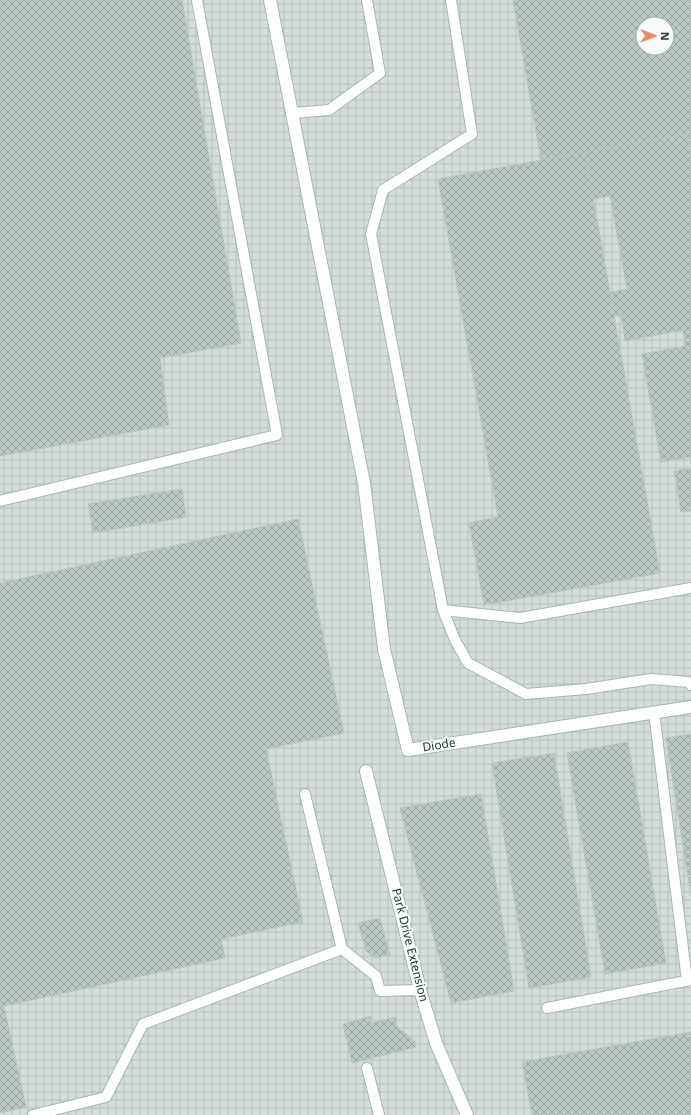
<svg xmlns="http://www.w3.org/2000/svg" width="691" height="1115" viewBox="0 0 691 1115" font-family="'Noto Sans',sans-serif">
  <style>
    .industrial { fill: url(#industrial-grid); fill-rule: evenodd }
    .building { fill: url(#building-cross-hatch); stroke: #b8c7c1; fill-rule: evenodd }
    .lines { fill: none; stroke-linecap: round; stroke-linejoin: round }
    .service-casing { stroke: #a8b6b1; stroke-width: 12 }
    .minor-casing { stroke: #a8b6b1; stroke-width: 14 }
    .service { stroke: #fff; stroke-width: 10 }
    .minor { stroke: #fff; stroke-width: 12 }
    .labels { text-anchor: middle; stroke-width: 4; stroke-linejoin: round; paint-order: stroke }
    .street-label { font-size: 12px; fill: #253f38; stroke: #f6faf8 }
  </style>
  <defs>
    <pattern id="industrial-grid" width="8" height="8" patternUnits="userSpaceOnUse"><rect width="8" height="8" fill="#d4ddd9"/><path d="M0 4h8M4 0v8" fill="none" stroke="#b6bfbb"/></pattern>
    <pattern id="building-cross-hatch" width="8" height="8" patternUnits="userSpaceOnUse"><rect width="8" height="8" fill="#bbc8c3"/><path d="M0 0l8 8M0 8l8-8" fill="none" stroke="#98a49f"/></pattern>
  </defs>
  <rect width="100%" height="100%" fill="#e5eeea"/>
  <path class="industrial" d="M 0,0 L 691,0 L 691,1115 L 0,1115 ZM 643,24 L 667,24 L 667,48 L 643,48 Z"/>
  <g class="building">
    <path d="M 0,0 L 182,0 L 241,343 L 160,358 L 169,425 L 0,456 Z"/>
    <path d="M 513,0 L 691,0 L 691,156 L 687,134 L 541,160 ZM 643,24 L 667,24 L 667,48 L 643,48 Z"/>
    <path d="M 687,134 L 691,156 L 691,464 L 690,457 L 661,462 L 642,354 L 686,346 L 683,330 L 625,341 L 621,315 L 612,316 L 608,293 L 627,289 L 610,196 L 593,199 L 585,152 Z"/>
    <path d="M 585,152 L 660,573 L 484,605 L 469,523 L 498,517 L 438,179 Z"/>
    <path d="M 691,468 L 691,511 L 681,512 L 674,471 Z"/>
    <path d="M 182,489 L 186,517 L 93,533 L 88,504 Z"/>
    <path d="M 298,519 L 344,733 L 266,749 L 303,922 L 221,939 L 225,958 L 4,1006 L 26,1107 L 0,1113 L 0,583 Z"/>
    <path d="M 691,734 L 691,896 L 666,738 Z"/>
    <path d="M 628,742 L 666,963 L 605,974 L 567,753 Z"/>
    <path d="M 554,753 L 591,977 L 529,988 L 492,763 Z"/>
    <path d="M 481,794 L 514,991 L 451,1003 L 400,808 Z"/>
    <path d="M 380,918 L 390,955 L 375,958 L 366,951 L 358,923 Z"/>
    <path d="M 371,1016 L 371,1023 L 396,1017 L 397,1027 L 415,1041 L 416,1047 L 352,1063 L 343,1024 Z"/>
    <path d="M 691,1032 L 691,1115 L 532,1115 L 522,1062 Z"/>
  </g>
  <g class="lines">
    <defs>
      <g id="service">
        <path d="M 451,0 L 472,134 L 383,190 L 371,234 L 443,610 L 455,640 L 468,663 L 526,694 L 586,689 L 651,679 L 689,682 L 691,685"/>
        <path d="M 293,113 L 329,110 L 380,73 L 367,0"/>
        <path d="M 0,501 L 277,435 L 197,0"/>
        <path d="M 443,610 L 520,618 L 691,588"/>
        <path d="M 654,712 L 687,981"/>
        <path d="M 305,794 L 342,949 L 376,976 L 380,991 L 420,990"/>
        <path d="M 547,1008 L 691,980"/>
        <path d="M 367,1068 L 379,1115"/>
        <path d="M 33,1115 L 106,1097 L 143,1024 L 342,949"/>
      </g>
      <g id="minor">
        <path d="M 270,0 L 364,483 L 384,649 L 408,750 L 691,707"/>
        <path d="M 366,771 L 420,990 L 436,1043 L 467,1115"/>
      </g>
    </defs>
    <use href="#service" class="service-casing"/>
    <use href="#minor" class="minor-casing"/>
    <use href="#service" class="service"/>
    <use href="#minor" class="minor"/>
  </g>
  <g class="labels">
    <g class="street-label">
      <text transform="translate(439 745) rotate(-9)" y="4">Diode</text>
      <text transform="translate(410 945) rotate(76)" y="4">Park Drive Extension</text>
    </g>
  </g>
  <g transform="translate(655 36) rotate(91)"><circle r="19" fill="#f6faf8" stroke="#a2afab"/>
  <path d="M0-3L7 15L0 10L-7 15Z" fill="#e98b68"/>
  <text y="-6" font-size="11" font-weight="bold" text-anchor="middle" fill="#253f38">N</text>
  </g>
</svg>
